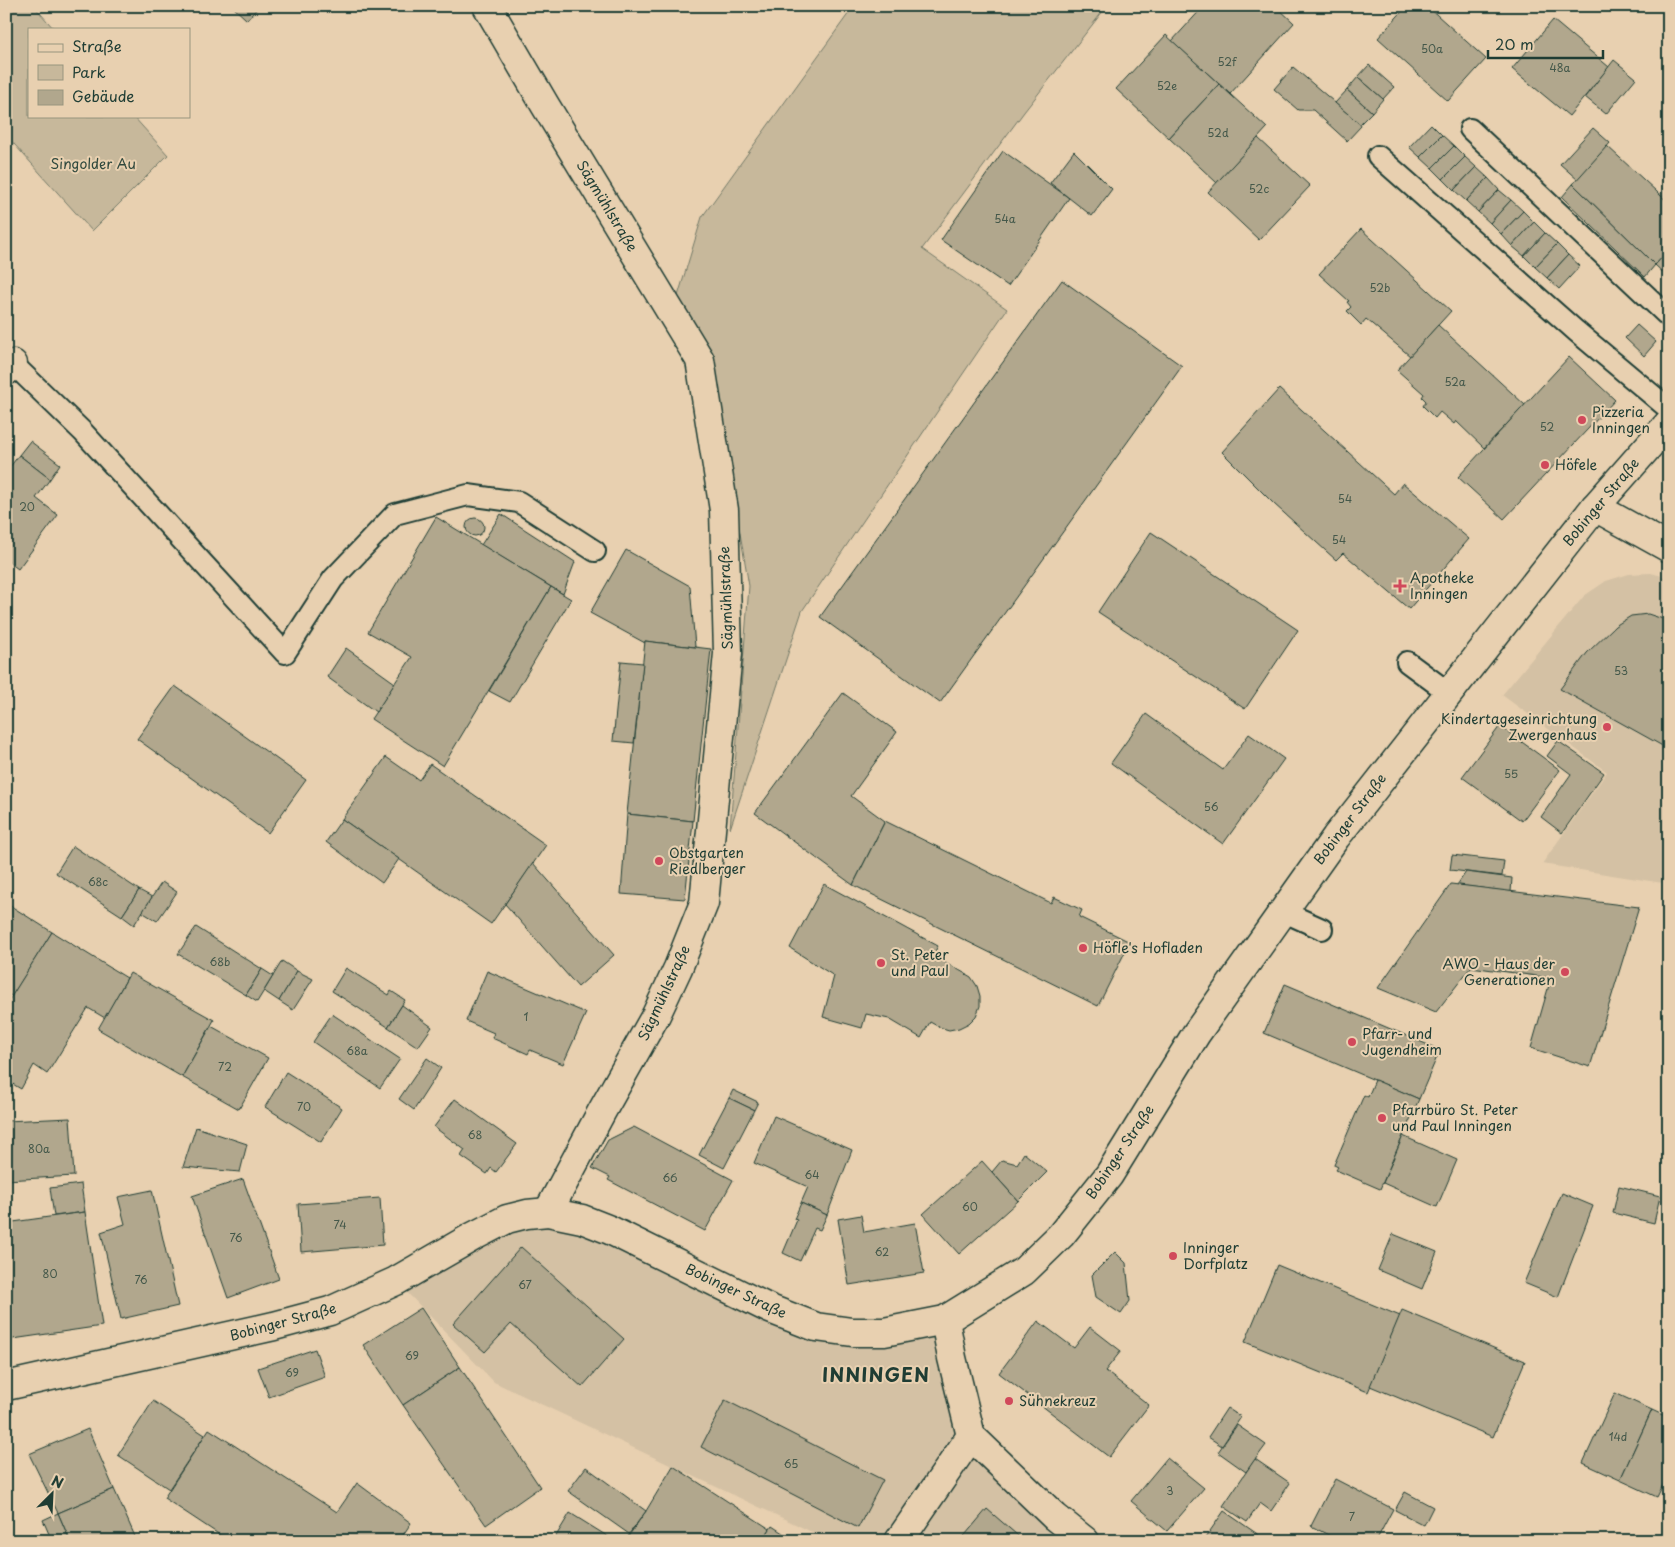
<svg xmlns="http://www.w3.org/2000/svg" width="1675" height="1547" viewBox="0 0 1675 1547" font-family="'Playpen Sans',sans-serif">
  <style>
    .built { fill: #d4c1a4 }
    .green { fill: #c7b89b; stroke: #737a68 }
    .building { fill: #b1a78d; stroke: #1f3d34 }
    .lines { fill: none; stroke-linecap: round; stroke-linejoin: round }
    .service-casing { stroke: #1f3d34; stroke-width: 24 }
    .minor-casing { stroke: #1f3d34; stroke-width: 31 }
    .secondary-casing { stroke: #1f3d34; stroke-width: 31 }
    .service { stroke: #e8d0b0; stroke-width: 20 }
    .minor { stroke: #e8d0b0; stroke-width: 28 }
    .secondary { stroke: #e8d0b0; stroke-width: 28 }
    .poi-dot { fill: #d1495b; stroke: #e8d0b0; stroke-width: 2 }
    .labels { text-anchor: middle; stroke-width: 4; stroke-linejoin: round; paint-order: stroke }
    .number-label { font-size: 11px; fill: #44584a }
    .park-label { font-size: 14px; fill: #30493e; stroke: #e8d0b0 }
    .street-label { font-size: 14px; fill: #1f3d34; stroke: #e8d0b0 }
    .poi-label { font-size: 14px; fill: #1f3d34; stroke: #e8d0b0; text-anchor: start }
    .district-label { font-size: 19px; font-weight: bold; letter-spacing: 1px; fill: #1f3d34; stroke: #e8d0b0 }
  </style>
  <rect width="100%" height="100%" fill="#e8d0b0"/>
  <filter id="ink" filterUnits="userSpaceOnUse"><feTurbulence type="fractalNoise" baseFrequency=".02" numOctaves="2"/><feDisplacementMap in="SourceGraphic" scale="10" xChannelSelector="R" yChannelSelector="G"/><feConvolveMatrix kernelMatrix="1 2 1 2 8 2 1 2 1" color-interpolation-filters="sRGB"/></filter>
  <g filter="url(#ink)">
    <g class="built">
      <path d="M 1651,573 L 1669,578 L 1669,884 L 1542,864 L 1607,772 L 1502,695 L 1584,596 L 1606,581 L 1629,574 Z"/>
      <path d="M 548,1212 L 816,1327 L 945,1320 L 971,1436 L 1085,1541 L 831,1541 L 494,1382 L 396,1281 Z"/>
    </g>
    <g class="green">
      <path d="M 6,6 L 34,6 L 54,29 L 29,29 L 29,116 L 133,116 L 168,155 L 92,231 L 6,135 Z"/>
      <path d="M 854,6 L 1107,6 L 1024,112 L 922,249 L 1007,309 L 802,611 L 730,829 L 749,586 L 712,368 L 678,296 L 702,217 Z"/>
    </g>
    <g class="building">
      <path d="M 232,6 L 259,6 L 247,20 Z"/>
      <path d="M 1204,6 L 1276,6 L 1294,23 L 1230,94 L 1172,41 Z"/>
      <path d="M 1407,6 L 1427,6 L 1486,59 L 1448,101 L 1378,38 Z"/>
      <path d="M 1553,20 L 1609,67 L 1569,116 L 1512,69 Z"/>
      <path d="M 1166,35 L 1219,84 L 1169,138 L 1116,89 Z"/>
      <path d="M 1614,60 L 1636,78 L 1606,114 L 1585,97 Z"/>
      <path d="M 1369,65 L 1394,87 L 1383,99 L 1358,77 Z"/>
      <path d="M 1293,67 L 1360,124 L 1361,126 L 1347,141 L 1313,110 L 1298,110 L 1274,89 Z"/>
      <path d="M 1358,77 L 1383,99 L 1372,112 L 1347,90 Z"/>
      <path d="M 1219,84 L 1267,128 L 1217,183 L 1169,138 Z"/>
      <path d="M 1347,90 L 1372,112 L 1360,124 L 1335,103 Z"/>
      <path d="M 1431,124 L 1442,135 L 1420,157 L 1409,147 Z"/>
      <path d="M 1593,128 L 1610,143 L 1578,180 L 1560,164 Z"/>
      <path d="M 1442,135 L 1454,146 L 1432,168 L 1420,157 Z"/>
      <path d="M 1258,138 L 1310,186 L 1259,240 L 1208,192 Z"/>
      <path d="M 1454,146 L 1465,157 L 1443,179 L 1432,168 Z"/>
      <path d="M 1607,146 L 1669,203 L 1669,250 L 1655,265 L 1573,184 Z"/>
      <path d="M 1003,151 L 1069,198 L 1008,286 L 941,240 Z"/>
      <path d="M 1074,151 L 1112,189 L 1092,216 L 1050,183 Z"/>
      <path d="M 1465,157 L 1476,167 L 1454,190 L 1443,179 Z"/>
      <path d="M 1476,167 L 1488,178 L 1466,201 L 1454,190 Z"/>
      <path d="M 1488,178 L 1499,190 L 1478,212 L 1466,201 Z"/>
      <path d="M 1573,184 L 1655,265 L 1645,277 L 1562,197 Z"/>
      <path d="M 1669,184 L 1669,203 L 1659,194 Z"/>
      <path d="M 1499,190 L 1511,200 L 1490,223 L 1478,212 Z"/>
      <path d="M 1511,200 L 1523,211 L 1501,234 L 1490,223 Z"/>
      <path d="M 1523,211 L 1534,222 L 1512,246 L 1501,234 Z"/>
      <path d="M 1534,222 L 1545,233 L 1524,256 L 1512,246 Z"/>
      <path d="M 1361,229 L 1451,311 L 1410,356 L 1366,319 L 1361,325 L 1347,311 L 1351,307 L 1347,302 L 1349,301 L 1319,274 Z"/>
      <path d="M 1545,233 L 1557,244 L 1535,267 L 1524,256 Z"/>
      <path d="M 1557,244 L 1568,255 L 1547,278 L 1535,267 Z"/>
      <path d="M 1669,250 L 1669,278 L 1655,265 Z"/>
      <path d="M 1568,255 L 1580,266 L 1559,289 L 1547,278 Z"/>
      <path d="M 1062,280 L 1182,366 L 940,703 L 820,617 Z"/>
      <path d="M 1438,325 L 1525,405 L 1484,448 L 1456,421 L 1454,424 L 1440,412 L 1435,418 L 1423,406 L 1426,401 L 1422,397 L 1424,394 L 1397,370 Z"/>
      <path d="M 1637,325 L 1656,342 L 1644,356 L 1625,338 Z"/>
      <path d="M 1569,357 L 1615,400 L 1504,519 L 1458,477 Z"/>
      <path d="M 1279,389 L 1394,494 L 1403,483 L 1469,539 L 1409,609 L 1343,553 L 1336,560 L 1274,504 L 1222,452 Z"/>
      <path d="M 30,441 L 60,464 L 50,479 L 19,455 Z"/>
      <path d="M 19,455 L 50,479 L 36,498 L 58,515 L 18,569 L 6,560 L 6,472 Z"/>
      <path d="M 501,514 L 575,562 L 563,594 L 481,545 Z"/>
      <path d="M 436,517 L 551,587 L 443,766 L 371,719 L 412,657 L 368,632 Z"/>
      <circle cx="475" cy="527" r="9"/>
      <path d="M 1151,532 L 1298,630 L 1245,709 L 1098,612 Z"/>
      <path d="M 626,550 L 690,586 L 695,647 L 645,641 L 645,643 L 590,613 Z"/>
      <path d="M 551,587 L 571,599 L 510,702 L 489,691 Z"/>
      <path d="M 1648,614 L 1669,621 L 1668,749 L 1560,689 L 1587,653 L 1615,626 L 1631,616 Z"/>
      <path d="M 645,641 L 711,649 L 693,821 L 627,814 Z"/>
      <path d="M 346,648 L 395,683 L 376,712 L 327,677 Z"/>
      <path d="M 621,661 L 643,663 L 634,743 L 613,741 Z"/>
      <path d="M 175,686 L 306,780 L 268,833 L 137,739 Z"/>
      <path d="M 843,693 L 897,732 L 851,796 L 885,821 L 853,885 L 755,813 Z"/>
      <path d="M 1146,714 L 1223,770 L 1249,734 L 1284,759 L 1223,844 L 1111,763 Z"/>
      <path d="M 1500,726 L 1560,770 L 1522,821 L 1462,777 Z"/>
      <path d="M 1558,741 L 1604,773 L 1562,833 L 1541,817 L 1571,774 L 1547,756 Z"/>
      <path d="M 386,757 L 419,780 L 430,764 L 546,845 L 491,924 L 342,819 Z"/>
      <path d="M 627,814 L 693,821 L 685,899 L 621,894 Z"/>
      <path d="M 342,819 L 399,859 L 382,883 L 326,842 Z"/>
      <path d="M 885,821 L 1051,903 L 1054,897 L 1082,910 L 1079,917 L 1130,942 L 1098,1006 L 853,885 Z"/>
      <path d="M 73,846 L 139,890 L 122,916 L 56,873 Z"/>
      <path d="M 1452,855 L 1504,861 L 1502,876 L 1450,870 Z"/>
      <path d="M 533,863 L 614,955 L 578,987 L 505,904 Z"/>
      <path d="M 1466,872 L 1512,878 L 1511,892 L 1457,885 Z"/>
      <path d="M 162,882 L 177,892 L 157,921 L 142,912 Z"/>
      <path d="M 824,884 L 938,946 L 933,955 L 971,977 L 977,986 L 980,996 L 980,1006 L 976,1016 L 969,1023 L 959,1028 L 949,1030 L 939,1027 L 930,1022 L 921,1038 L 889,1019 L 866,1014 L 862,1028 L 823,1017 L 834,976 L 790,948 Z"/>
      <path d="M 1451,884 L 1639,907 L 1590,1067 L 1531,1048 L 1551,978 L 1471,967 L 1436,1012 L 1378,988 Z"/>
      <path d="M 139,890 L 152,897 L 134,925 L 122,916 Z"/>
      <path d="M 6,903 L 52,932 L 12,996 L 6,993 Z"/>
      <path d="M 196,927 L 262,969 L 246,995 L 178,954 Z"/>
      <path d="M 52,932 L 127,978 L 105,1018 L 88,1008 L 47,1074 L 34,1065 L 21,1089 L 6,1080 L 6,1005 Z"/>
      <path d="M 282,961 L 297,971 L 279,1001 L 264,991 Z"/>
      <path d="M 346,968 L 389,995 L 391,991 L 405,1000 L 388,1027 L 332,991 Z"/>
      <path d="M 262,969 L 273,976 L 257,1002 L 246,995 Z"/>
      <path d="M 297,971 L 313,979 L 293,1010 L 279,1001 Z"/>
      <path d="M 487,971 L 586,1013 L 563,1064 L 530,1050 L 528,1054 L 492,1038 L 494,1033 L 466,1021 Z"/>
      <path d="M 130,973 L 214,1020 L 182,1077 L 98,1029 Z"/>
      <path d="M 1285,984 L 1440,1050 L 1419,1099 L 1264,1033 Z"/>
      <path d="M 402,1005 L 432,1027 L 418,1047 L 388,1027 Z"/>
      <path d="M 332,1014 L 400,1059 L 380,1088 L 313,1042 Z"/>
      <path d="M 211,1026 L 268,1058 L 239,1109 L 182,1077 Z"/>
      <path d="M 427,1058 L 441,1068 L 414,1110 L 399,1099 Z"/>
      <path d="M 286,1072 L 342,1108 L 321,1142 L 265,1107 Z"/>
      <path d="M 1375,1080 L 1419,1099 L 1380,1189 L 1336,1170 L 1338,1167 L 1334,1165 L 1364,1095 L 1368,1097 Z"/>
      <path d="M 733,1090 L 758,1102 L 754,1110 L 729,1098 Z"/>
      <path d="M 729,1098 L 754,1110 L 724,1168 L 699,1155 Z"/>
      <path d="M 455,1099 L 517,1144 L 496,1172 L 491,1168 L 487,1174 L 461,1156 L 465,1150 L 434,1127 Z"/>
      <path d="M 774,1116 L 852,1150 L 827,1215 L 801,1203 L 808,1187 L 754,1163 Z"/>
      <path d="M 70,1118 L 74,1176 L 6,1180 L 6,1121 Z"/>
      <path d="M 196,1127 L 247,1144 L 240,1172 L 183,1167 Z"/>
      <path d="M 634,1127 L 733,1180 L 705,1231 L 608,1180 L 610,1177 L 592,1168 L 608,1140 Z"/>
      <path d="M 1403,1136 L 1457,1160 L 1437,1207 L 1383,1183 Z"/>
      <path d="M 1024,1153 L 1047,1172 L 1018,1201 L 992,1172 L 1002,1160 L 1017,1164 Z"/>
      <path d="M 982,1161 L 1018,1201 L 959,1254 L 923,1214 Z"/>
      <path d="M 243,1179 L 279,1279 L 228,1298 L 192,1196 Z"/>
      <path d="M 81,1184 L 85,1212 L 54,1216 L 50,1188 Z"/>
      <path d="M 1619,1186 L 1660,1196 L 1654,1223 L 1613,1213 Z"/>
      <path d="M 152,1190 L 178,1306 L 121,1319 L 101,1232 L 125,1224 L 118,1197 Z"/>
      <path d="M 1562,1193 L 1593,1206 L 1558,1297 L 1524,1283 Z"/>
      <path d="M 380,1198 L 383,1245 L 301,1252 L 298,1204 Z"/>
      <path d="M 801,1203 L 827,1215 L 820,1230 L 815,1228 L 800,1261 L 783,1253 L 797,1220 L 794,1219 Z"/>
      <path d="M 85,1212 L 102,1326 L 6,1340 L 6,1223 Z"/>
      <path d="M 861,1215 L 864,1232 L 915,1223 L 924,1273 L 849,1285 L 838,1219 Z"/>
      <path d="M 1393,1234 L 1437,1252 L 1422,1289 L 1378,1270 Z"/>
      <path d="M 521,1247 L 624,1339 L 582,1387 L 511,1324 L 485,1352 L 453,1324 Z"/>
      <path d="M 1115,1252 L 1126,1263 L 1130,1301 L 1121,1314 L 1096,1297 L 1092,1275 Z"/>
      <path d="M 1277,1265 L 1400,1316 L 1368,1392 L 1245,1342 Z"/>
      <path d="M 421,1308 L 460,1367 L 403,1405 L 363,1345 Z"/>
      <path d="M 1402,1310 L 1525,1361 L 1493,1437 L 1370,1386 Z"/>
      <path d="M 1038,1321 L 1074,1348 L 1090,1327 L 1121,1351 L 1105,1371 L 1149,1405 L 1109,1457 L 999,1373 Z"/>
      <path d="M 315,1349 L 325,1377 L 269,1397 L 258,1368 Z"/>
      <path d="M 460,1367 L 540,1487 L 486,1525 L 403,1405 Z"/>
      <path d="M 1615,1393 L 1652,1410 L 1620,1480 L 1583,1463 Z"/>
      <path d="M 725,1400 L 883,1480 L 858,1528 L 701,1447 Z"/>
      <path d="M 153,1401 L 205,1435 L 169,1489 L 118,1455 Z"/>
      <path d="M 1227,1408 L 1241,1417 L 1222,1446 L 1208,1437 Z"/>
      <path d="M 1652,1410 L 1669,1418 L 1669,1473 L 1657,1497 L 1620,1480 Z"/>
      <path d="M 1237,1425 L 1266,1445 L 1246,1472 L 1218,1452 Z"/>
      <path d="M 88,1429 L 114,1489 L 58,1513 L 29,1454 Z"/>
      <path d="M 209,1429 L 337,1512 L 357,1483 L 411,1523 L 399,1541 L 229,1541 L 164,1498 Z"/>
      <path d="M 1167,1458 L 1204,1488 L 1167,1531 L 1131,1501 Z"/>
      <path d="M 1255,1459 L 1290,1483 L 1271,1511 L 1260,1503 L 1247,1522 L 1223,1506 Z"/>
      <path d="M 673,1466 L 770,1529 L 762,1541 L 625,1541 L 646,1511 Z"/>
      <path d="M 586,1467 L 646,1511 L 629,1534 L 568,1491 Z"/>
      <path d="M 1669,1473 L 1669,1491 L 1662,1487 Z"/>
      <path d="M 1335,1479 L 1393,1509 L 1376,1541 L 1340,1541 L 1311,1526 Z"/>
      <path d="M 114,1489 L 137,1541 L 70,1541 L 58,1513 Z"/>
      <path d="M 1405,1492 L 1433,1507 L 1424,1525 L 1395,1510 Z"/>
      <path d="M 987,1509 L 1024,1541 L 960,1541 Z"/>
      <path d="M 1224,1511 L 1266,1540 L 1265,1541 L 1203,1541 Z"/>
      <path d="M 58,1513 L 70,1541 L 52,1541 L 43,1520 Z"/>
      <path d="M 570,1513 L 615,1541 L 553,1541 Z"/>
      <path d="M 772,1526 L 795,1541 L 762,1541 Z"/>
    </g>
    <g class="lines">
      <defs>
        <g id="service">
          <path d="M 1470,129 L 1669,317"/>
          <path d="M 1378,156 L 1576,331 L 1669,409"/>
          <path d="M 13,364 L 83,432 L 285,653 L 333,579 L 395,514 L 468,495 L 519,502 L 595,551"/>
          <path d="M 1407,662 L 1449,693"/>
          <path d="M 1282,911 L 1322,929"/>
        </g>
        <g id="minor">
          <path d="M 487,6 L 545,105 L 700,360 L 724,510 L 728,653 L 704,903 L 678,968 L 656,1015 L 602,1111 L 548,1212"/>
          <path d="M 6,371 L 13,364"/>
          <path d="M 1595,507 L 1669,548"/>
          <path d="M 945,1320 L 952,1358 L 971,1436 L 1055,1517 L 1085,1541"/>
          <path d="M 899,1541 L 971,1436"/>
        </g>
        <path id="secondary" d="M 6,1386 L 274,1326 L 330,1311 L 396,1281 L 474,1236 L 507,1219 L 527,1214 L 548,1212 L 582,1219 L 610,1230 L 770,1309 L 816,1327 L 852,1332 L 884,1332 L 945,1320 L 1024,1271 L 1061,1235 L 1109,1175 L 1196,1034 L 1336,837 L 1595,507 L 1669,423"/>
      </defs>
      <use href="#service" class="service-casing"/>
      <use href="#minor" class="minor-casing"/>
      <use href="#secondary" class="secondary-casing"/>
      <use href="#service" class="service"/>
      <use href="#minor" class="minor"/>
      <use href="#secondary" class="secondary"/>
    </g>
  </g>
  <g class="poi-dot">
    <circle cx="1582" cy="420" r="5"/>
    <circle cx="1545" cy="465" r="5"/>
    <path d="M1397.5 578.5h5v5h5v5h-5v5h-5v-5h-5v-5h5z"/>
    <circle cx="1607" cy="727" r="5"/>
    <circle cx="659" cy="861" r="5"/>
    <circle cx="1083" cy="948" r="5"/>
    <circle cx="881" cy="963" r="5"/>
    <circle cx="1565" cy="972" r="5"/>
    <circle cx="1352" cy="1042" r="5"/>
    <circle cx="1382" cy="1118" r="5"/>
    <circle cx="1173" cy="1256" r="5"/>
    <circle cx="1009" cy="1401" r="5"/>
  </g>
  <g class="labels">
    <g class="number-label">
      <text x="1432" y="53">50a</text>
      <text x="1227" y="66">52f</text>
      <text x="1560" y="72">48a</text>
      <text x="1167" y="90">52e</text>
      <text x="1218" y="137">52d</text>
      <text x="1259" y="193">52c</text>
      <text x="1005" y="223">54a</text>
      <text x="1380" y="292">52b</text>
      <text x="1455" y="386">52a</text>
      <text x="1547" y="431">52</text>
      <text x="1345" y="503">54</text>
      <text x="27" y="511">20</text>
      <text x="1339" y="544">54</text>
      <text x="1621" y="675">53</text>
      <text x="1511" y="778">55</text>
      <text x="1211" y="811">56</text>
      <text x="98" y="886">68c</text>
      <text x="220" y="966">68b</text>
      <text x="526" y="1021">1</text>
      <text x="357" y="1055">68a</text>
      <text x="225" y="1071">72</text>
      <text x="304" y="1111">70</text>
      <text x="475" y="1139">68</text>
      <text x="39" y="1153">80a</text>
      <text x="812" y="1179">64</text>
      <text x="670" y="1182">66</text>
      <text x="970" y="1211">60</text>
      <text x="340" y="1229">74</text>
      <text x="236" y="1242">76</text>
      <text x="882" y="1256">62</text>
      <text x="50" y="1278">80</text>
      <text x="141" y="1284">76</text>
      <text x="525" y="1289">67</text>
      <text x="412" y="1360">69</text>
      <text x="292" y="1377">69</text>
      <text x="1618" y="1441">14d</text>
      <text x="791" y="1468">65</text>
      <text x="1170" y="1495">3</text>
      <text x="1352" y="1521">7</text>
    </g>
    <g class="park-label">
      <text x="93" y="169">Singolder Au</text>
    </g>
    <g class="street-label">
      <text transform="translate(607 206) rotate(59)" y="5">Sägmühlstraße</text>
      <text transform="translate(1601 502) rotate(-50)" y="5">Bobinger Straße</text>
      <text transform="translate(726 598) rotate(-92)" y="5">Sägmühlstraße</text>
      <text transform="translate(1350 819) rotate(-53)" y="5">Bobinger Straße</text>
      <text transform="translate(664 993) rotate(-65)" y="5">Sägmühlstraße</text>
      <text transform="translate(1120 1152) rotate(-56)" y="5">Bobinger Straße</text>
      <text transform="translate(736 1291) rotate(25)" y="5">Bobinger Straße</text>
      <text transform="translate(283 1322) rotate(-15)" y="5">Bobinger Straße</text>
    </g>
    <g class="poi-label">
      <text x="1592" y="417">Pizzeria<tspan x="1592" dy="16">Inningen</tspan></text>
      <text x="1555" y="470">Höfele</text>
      <text x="1410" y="583">Apotheke<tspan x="1410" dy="16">Inningen</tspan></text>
      <text x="1597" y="724" text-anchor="end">Kindertageseinrichtung<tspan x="1597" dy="16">Zwergenhaus</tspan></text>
      <text x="669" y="858">Obstgarten<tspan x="669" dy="16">Riedlberger</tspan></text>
      <text x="1093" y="953">Höfle's Hofladen</text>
      <text x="891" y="960">St. Peter<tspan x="891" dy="16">und Paul</tspan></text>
      <text x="1555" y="969" text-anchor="end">AWO - Haus der<tspan x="1555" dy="16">Generationen</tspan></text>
      <text x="1362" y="1039">Pfarr- und<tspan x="1362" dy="16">Jugendheim</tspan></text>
      <text x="1392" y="1115">Pfarrbüro St. Peter<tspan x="1392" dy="16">und Paul Inningen</tspan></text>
      <text x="1183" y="1253">Inninger<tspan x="1183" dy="16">Dorfplatz</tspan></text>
      <text x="1019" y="1406">Sühnekreuz</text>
    </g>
    <g class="district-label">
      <text x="876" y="1382">INNINGEN</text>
    </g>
  </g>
  <rect width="1675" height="1547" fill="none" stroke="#e8d0b0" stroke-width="25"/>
  <rect x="12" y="12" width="1650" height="1522" fill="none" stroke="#1f3d34" stroke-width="2" filter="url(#ink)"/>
  <rect x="28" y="28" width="162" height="90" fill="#e8d0b0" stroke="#98957e"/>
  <rect x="38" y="44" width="25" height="8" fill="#e8d0b0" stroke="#98957e"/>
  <text x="72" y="52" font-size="15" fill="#1f3d34">Straße</text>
  <rect x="38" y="65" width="25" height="15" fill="#c7b89b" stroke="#98957e"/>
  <text x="72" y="78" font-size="15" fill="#1f3d34">Park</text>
  <rect x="38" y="90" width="25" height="15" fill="#b1a78d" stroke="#98957e"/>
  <text x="72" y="102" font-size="15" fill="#1f3d34">Gebäude</text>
  <g transform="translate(52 1494) rotate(24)" stroke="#e8d0b0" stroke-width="4" paint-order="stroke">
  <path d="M0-4L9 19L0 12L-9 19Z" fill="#1f3d34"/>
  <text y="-8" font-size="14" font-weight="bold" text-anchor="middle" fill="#1f3d34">N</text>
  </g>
  <path d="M1488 50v8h115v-8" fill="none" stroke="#1f3d34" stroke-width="2.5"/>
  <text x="1495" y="50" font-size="15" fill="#1f3d34" stroke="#e8d0b0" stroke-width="4" paint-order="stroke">20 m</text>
</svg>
